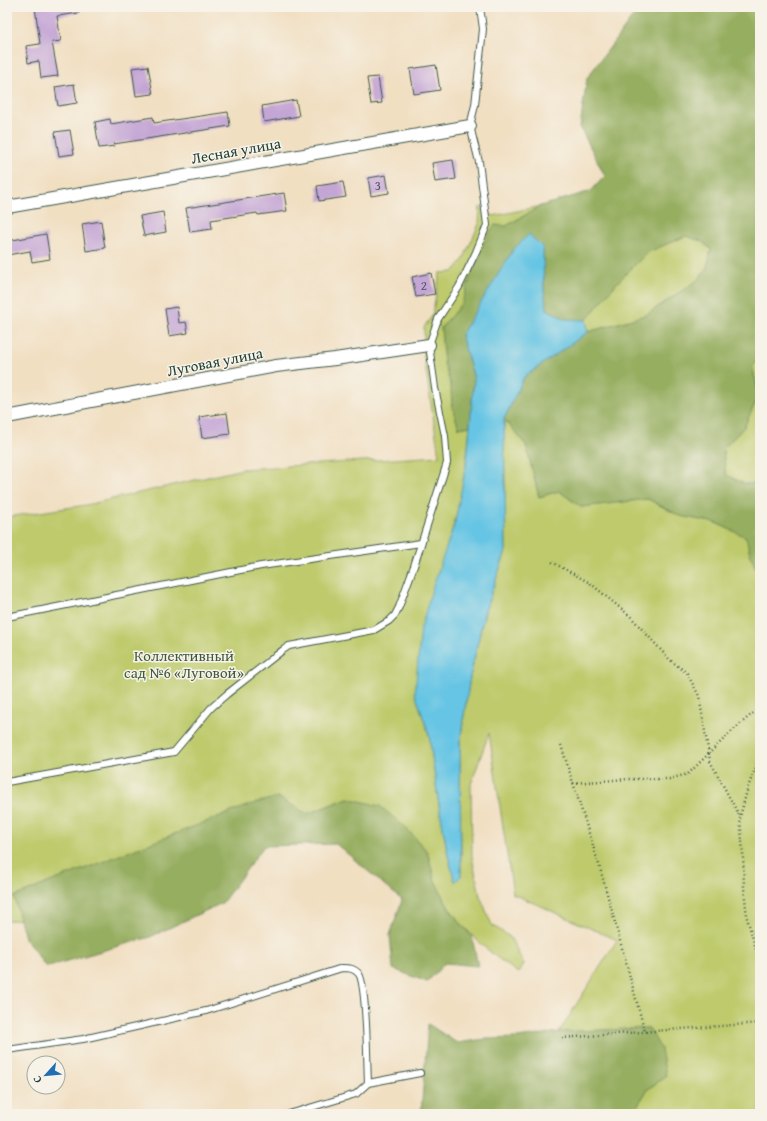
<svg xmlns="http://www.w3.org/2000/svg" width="767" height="1121" viewBox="0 0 767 1121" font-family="'Gentium Book Plus',serif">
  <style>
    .green { fill: #beca6c; stroke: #6e8450 }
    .forest { fill: #96ae60; stroke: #5a764a }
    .water { fill: #66c5e4; stroke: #42818c }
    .building { fill: #c4a6d5 }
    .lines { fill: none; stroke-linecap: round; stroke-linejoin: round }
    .service-casing { stroke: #3e5549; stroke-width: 8 }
    .minor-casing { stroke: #3e5549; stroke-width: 14 }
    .path { stroke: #3e5549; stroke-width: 2.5; stroke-dasharray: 1 3; stroke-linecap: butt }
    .service { stroke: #fff; stroke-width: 6 }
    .minor { stroke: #fff; stroke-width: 12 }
    .labels { text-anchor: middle; stroke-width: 3; stroke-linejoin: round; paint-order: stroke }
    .number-label { font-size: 13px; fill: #48575c }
    .street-label { font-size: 15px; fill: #1f3d34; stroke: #f7f3e8 }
    .park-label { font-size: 15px; fill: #3f593f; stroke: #f7f3e8 }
  </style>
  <rect width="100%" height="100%" fill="#f7f3e8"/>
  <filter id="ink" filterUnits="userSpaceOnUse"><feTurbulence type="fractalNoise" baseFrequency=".025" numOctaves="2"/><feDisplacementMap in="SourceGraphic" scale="8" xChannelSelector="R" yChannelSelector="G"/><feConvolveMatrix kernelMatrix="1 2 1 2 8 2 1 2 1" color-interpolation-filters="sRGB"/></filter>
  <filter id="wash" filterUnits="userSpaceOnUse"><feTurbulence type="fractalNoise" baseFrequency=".012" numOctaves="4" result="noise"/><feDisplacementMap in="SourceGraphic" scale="16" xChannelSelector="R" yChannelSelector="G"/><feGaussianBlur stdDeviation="0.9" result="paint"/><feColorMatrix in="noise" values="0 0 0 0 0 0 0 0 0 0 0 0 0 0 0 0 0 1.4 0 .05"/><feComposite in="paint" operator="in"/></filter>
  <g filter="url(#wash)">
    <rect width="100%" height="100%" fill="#f1dfc2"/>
    <g class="green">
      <path d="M 541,206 L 506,226 L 477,255 L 462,303 L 441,328 L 444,363 L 451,386 L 452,407 L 459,428 L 470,426 C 466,466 461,506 448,543 L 417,699 L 429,735 L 438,799 L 448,856 L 455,881 L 461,876 L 460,742 L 470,677 L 485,611 L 506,551 L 504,419 L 526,445 L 539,497 L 559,491 L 581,507 L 648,499 L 680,516 L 716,523 L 746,537 L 751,557 L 760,577 L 760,1114 L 632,1114 L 648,1089 L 666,1076 L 649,1028 L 559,1032 L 617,940 L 513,894 L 489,733 L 471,784 L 472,857 L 480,896 L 492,925 L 510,937 L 524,964 L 518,973 C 484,949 451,921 435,881 C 432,872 430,861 427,851 L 348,798 L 45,917 L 7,921 L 7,517 L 86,505 L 243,469 L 439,456 L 424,357 L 424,327 L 432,316 L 440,273 L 453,272 L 463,260 L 479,224 L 480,207 L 493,216 Z"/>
      <path d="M 686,236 L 701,241 L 711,249 L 707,268 L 698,280 L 646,315 L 588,332 L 586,320 L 616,284 L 648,252 Z"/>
      <path d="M 760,358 L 760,483 L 745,484 L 726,475 L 723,449 L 744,427 L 759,395 L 752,366 Z"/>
    </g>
    <g class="forest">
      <path d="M 640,7 L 760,7 L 760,358 L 752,366 L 759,395 L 744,427 L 723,449 L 726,475 L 745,484 L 760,483 L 760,577 L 751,557 L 746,537 L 716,523 L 680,516 L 648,499 L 581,507 L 559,491 L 539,497 L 526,445 L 504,419 L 524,377 L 588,332 L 646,315 L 698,280 L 707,268 L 711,249 L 701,241 L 686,236 L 648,252 L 616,284 L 586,320 L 565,319 L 547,309 L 544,291 L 543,248 L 481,304 L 461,335 L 474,378 L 470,426 L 459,428 L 452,407 L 451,386 L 444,363 L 441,328 L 462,303 L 477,255 L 494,225 L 506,226 L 541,206 L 591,191 L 605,176 L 580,127 L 587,78 Z"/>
      <path d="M 278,797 L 307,814 L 348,798 L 380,806 L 407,829 L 427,851 L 435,881 L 448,907 L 472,937 L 478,966 L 445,963 L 427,982 L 393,969 L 390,935 L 402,900 L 336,844 L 264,846 L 222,903 L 150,937 L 46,967 L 25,938 L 14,897 L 50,882 L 252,804 Z"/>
      <path d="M 428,1024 L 457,1043 L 485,1039 L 518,1038 L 559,1032 L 649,1028 L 661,1049 L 666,1076 L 648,1089 L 632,1114 L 491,1114 L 477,1110 L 476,1114 L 421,1114 Z"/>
    </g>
    <path class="water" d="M 529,234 L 543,248 L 544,291 L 547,309 L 565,319 L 586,320 L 588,332 L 524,377 L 504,419 L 506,551 L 485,611 L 470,677 L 460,742 L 461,876 L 455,882 L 448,856 L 438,799 L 429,735 L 415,693 L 421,627 L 433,586 L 455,522 L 467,460 L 474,378 L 461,335 L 513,250 Z"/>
    <g id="blocks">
      <g class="building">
        <path d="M 35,7 L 78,7 L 79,13 L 57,16 L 61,41 L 52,42 L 58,76 L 41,78 L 39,61 L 28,63 L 26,46 L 40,44 Z"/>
        <path d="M 436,65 L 440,90 L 414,94 L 410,69 Z"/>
        <path d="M 148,66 L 153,94 L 136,96 L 132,68 Z"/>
        <path d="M 378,77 L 382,103 L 371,104 L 367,78 Z"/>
        <path d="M 74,84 L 77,103 L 58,106 L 55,87 Z"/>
        <path d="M 296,100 L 299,116 L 264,122 L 262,106 Z"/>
        <path d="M 228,112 L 230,126 L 114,144 L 115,146 L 99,148 L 95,122 L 110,119 L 111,124 L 153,117 L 154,123 Z"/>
        <path d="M 70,130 L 74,154 L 59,156 L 55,132 Z"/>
        <path d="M 453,160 L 456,179 L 435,182 L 432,163 Z"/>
        <path d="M 386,175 L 389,193 L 371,196 L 368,178 Z"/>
        <path d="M 343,182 L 346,197 L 319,201 L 317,186 Z"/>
        <path d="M 284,193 L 287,211 L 258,215 L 257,213 L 211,220 L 212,229 L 190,232 L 186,208 Z"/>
        <path d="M 163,212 L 166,232 L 144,236 L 140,216 Z"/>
        <path d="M 101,221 L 105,248 L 86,251 L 82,224 Z"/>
        <path d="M 46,234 L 50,259 L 32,262 L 30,251 L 7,255 L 7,241 Z"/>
        <path d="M 431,273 L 435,294 L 416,297 L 412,277 Z"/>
        <path d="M 177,307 L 179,323 L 186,322 L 188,333 L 169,336 L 165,309 Z"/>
        <path d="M 227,413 L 230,434 L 202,438 L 199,417 Z"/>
      </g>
    </g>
  </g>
  <g filter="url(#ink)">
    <use href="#blocks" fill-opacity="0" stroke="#3e5549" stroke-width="1"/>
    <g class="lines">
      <defs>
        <g id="service">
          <path d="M 7,617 L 261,566 L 421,543"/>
          <path d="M 7,782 L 174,752 L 211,708 L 227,694 L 283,650 L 289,646 L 374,630 L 389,621 L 395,615 L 399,607 L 414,566 L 447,463 L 445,436 L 435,388 L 429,345 L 438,319 L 459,287 L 476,252 L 487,225 L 479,162 L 470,126 L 475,105 L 483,29 L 480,7"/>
          <path d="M 7,1050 L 83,1039 L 206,1011 L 342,968 C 349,968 354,968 359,974 C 367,987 367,1064 368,1083 L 356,1094 L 289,1114"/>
          <path d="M 368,1083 L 420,1073"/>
        </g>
        <g id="minor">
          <path d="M 7,207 L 470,126"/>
          <path d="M 7,417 L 276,366 L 335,359 L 429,345"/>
        </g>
      </defs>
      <use href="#service" class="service-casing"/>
      <use href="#minor" class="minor-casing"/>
      <g class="path">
        <path d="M 552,562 L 590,583 L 630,616 L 670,660 L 687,673 L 699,696 L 710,761 L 740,817"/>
        <path d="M 561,745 L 600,868 L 645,1032"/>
        <path d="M 760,757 L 748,787 L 740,817 L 743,853 L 744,888 L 747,918 L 758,956 L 760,970"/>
        <path d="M 573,783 L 628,779 L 669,779 L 688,774 L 731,732 L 752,714 L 760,709"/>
        <path d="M 562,1038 L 760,1023"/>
        <path d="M 754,1114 L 760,1102"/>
      </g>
      <use href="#service" class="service"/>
      <use href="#minor" class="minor"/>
    </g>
  </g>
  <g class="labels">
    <g class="number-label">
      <text x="378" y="190">3</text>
      <text x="424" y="290">2</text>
    </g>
    <g class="street-label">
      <text transform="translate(236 151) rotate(-10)" y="5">Лесная улица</text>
      <text transform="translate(215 362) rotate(-11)" y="5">Луговая улица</text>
    </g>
    <g class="park-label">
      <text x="184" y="661">Коллективный<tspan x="184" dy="17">сад №6 «Луговой»</tspan></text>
    </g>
  </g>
  <rect width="767" height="1121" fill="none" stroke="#f7f3e8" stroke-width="24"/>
  <g transform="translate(46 1075) rotate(243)"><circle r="19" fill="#f7f3e8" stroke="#a1aaa0"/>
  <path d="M0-3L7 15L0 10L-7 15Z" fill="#1f6fb2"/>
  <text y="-6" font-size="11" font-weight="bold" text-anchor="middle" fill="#1f3d34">С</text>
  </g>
</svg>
